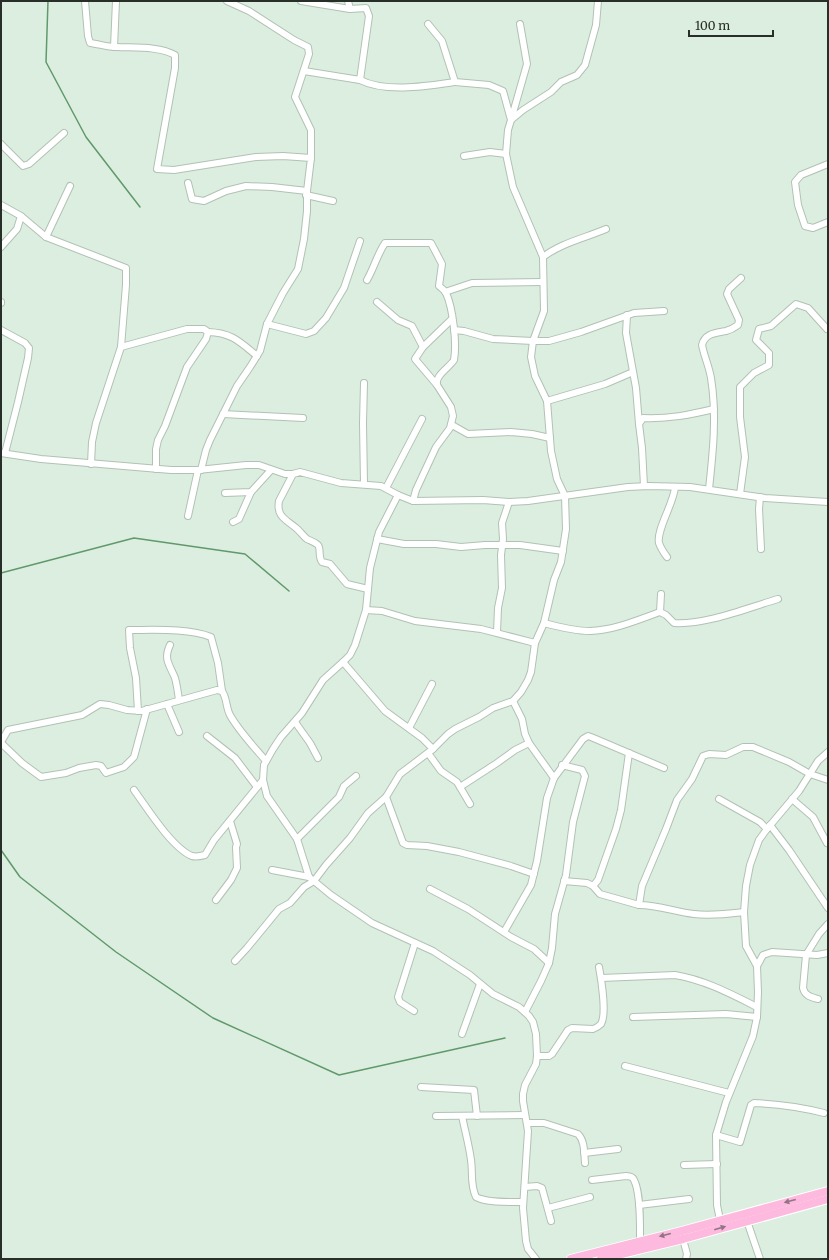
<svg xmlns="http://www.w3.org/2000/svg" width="829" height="1260" font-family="Merriweather,serif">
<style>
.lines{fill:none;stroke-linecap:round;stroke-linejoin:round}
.stream{stroke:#60996b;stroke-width:1.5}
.minor-casing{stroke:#b1c2b4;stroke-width:8}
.major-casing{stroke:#fff;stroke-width:10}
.minor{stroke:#fff;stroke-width:6}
.major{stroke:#fdb9de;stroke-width:8}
.oneway{fill:#927484}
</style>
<rect width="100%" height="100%" fill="#dceedf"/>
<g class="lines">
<!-- stream -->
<g class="stream">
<polyline points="48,1 46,62 86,137 140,207"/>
<polyline points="1,573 134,538 245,554 289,591"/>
<polyline points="1,850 20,877 116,952 213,1018 339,1075 505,1038"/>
</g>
<defs>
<g id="minor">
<path d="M85,1L88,36L90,43C99,44 107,47 116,47C134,48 159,46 175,55V68L157,169L174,170L256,157L283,156L311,158L307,191V211L304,239L298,269L283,293L267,324L260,351L250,367L237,386L210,440L206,450L201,470"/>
<polyline points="227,1 249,11 294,40 308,47 309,54 295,97 311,130 311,158"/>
<polyline points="301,1 350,9 366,8 369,16 360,80 304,71"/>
<polyline points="348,1 350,9"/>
<polyline points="520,24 527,64 511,120 523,110 551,92 561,82 577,75 585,65 596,25 598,1"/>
<polyline points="114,47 116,1"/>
<path d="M360,80C386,93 427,86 455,82"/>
<polyline points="1,144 23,166 29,164 64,133"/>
<polyline points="464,156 490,152 506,154"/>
<polyline points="828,164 801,175 795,182 798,205 805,226 813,228 828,222"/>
<polyline points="188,183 192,199 204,201 226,191 246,186 272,187 307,191"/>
<polyline points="306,195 333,201"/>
<polyline points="1,205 21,216 46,237 126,268 126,285 121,347 96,423 92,442 91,464"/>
<polyline points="46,237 70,186"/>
<polyline points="1,247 17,229 21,216"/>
<path d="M543,257C561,243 585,238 606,229"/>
<path d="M367,280C374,268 377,255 385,243H431L442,264L439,286C442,289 445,290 446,293C453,308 457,344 454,360C449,368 435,375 437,385L451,407L453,416L450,428L436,447L416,490L413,501"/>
<polyline points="445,292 472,283 543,282"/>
<polyline points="377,302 398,320 412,326 423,347"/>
<polyline points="1,303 1,302"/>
<polyline points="627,315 626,333 636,388 639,424"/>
<polyline points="267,324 306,334 314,331 326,318 344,288 360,241"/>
<polyline points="1,330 25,343 29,348 28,358 18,402 5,453"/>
<polyline points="454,330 464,331 493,339 533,341 549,341 581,332 634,313 664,311"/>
<path d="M208,332C232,333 239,341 257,356"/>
<polyline points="121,347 187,329 204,329 208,332 206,339 187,367 165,426 158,440 156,449 156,469"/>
<polyline points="437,385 415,359 423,347 452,319"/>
<polyline points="547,401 605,384 633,372"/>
<polyline points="223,414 303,418"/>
<polyline points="452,425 468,434 511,432 532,434 550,438"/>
<polyline points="1,453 41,459 171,470 198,470 246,465 259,465 285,474 293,474 300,472 341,483 381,486 398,495 413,501 483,500 509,502 528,501 628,487 649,486 690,487 765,498 828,502"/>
<path d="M293,474L279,501C276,517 287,520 296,528C300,531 303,536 307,539C311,541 315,542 318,545C321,548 318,557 322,562L330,564L347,584L368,589"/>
<polyline points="364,484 363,423 364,383"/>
<path d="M644,486L642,448L639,424L643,418C669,419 689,415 714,409"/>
<polyline points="386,488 422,419"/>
<path d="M709,489C713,452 717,415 711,378C709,366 704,356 702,345C705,333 716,333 726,331C730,330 734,328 738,325L739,320L727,294L729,289L741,278"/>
<polyline points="225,493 251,492 271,470"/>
<polyline points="740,494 745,457 740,417 740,387 754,373 769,365 769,353 756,340 759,329 771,326 796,304 808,308 827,329"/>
<polyline points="398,495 379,532 370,568 366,610 355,645 350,655 343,662 323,680 302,713 281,737 273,749 264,765 263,780 267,796 297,839 309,877 331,895 372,923 433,951 470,975 493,994 519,1007 529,1016 533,1022 536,1034 537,1056 536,1064 525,1085 523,1094 523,1101 528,1131 523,1208 526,1241 528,1249 536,1259"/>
<polyline points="760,497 759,509 761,549"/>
<polyline points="188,516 198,470"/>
<polyline points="233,522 239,519 251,492"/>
<polyline points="377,539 404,544 436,544 461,547 485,545 520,545 563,551"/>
<path d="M667,557C664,553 661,549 659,543C656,530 674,503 675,487"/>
<polyline points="366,610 382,611 415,621 481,629 535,643"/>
<path d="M660,612L666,615L674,623C706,625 747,608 778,599"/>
<path d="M544,623C559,627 575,631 590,631C615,630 637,620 660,612L661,594"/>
<polyline points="497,632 498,608 502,588 501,555 503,539 502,523 509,502"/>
<path d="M170,645C163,660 170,665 175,678C177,685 178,693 179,700"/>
<polyline points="343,662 385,711 422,738 433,749"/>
<polyline points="513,701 522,719 525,734 529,743 554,778"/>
<polyline points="167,704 179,732"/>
<path d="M138,711L136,678L130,648L129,630C154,630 189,628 211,637L218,663L222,691"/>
<polyline points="295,722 310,743 318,758"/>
<polyline points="409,728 432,684"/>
<polyline points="207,736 235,758 257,787"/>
<path d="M1,742L8,730L82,715L100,704L109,705L127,710L142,711L217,690L222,691C227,698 226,708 230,715C238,730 255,748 266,761"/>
<polyline points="1,743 22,763 41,777 66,773 79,768 96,765 101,766 106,773 124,767 134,757 147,709"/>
<polyline points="428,753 441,771 457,782 470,804"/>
<polyline points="460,787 497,763 515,750 529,743"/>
<path d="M134,790C147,808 172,848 192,856C196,857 201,856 205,855L214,840L263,780"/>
<polyline points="386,797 403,843 407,845 427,846 459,852 511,866 534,874"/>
<polyline points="719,799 760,822 767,829"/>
<polyline points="792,799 813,817 827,843"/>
<polyline points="770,825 789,850 828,908"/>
<polyline points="297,839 339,797 344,786 356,776"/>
<polyline points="272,870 309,877"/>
<polyline points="564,881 587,883 593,886 600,894 639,905"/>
<polyline points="593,886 598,880 616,829 621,810 629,753"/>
<polyline points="430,889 468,909 511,937 534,949 549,963"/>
<polyline points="216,900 231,880 237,868 236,847 237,844 230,821"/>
<path d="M744,912C727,914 711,916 694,914C676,912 658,905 639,905L642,886L666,829L677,800L692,779L703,756L709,754L726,755L743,747H753L789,762L810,774L828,780"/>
<polyline points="504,932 531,885 537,861 547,798 554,778 583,739 588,736 591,737 664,768"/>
<polyline points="235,961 247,948 279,909 290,903 304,887 314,881 326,865 350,838 368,813 386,797 400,774 433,749 448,734 455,729 479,717 493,708 513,701 521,692 528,680 531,672 535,643 544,623 554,580 561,562 566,529 565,496 557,479 551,451 547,401 535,376 531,357 533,341 544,311 543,257 513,187 506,154 508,130 511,120 503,91 489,85 455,82 442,41 428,24"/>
<polyline points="757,966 763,955 772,952 817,955 828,953"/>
<path d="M601,978L675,975C705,980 731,994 757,1007"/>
<path d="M818,999C811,997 805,996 803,988L806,955L819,934L828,924"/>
<polyline points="414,1011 400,1002 398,997 415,943"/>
<polyline points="525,1012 541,981 549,963 552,948 555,914 566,875 573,822 585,776 582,770 562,765"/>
<polyline points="633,1017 726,1014 757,1017"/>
<polyline points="462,1034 480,984"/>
<path d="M537,1056H549L552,1054L568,1030L572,1028L593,1029C596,1028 599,1026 601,1024C607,1014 601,978 599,967"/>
<polyline points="625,1066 729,1093"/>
<polyline points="421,1087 474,1090 477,1116"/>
<polyline points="436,1116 525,1115"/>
<path d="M462,1116C465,1131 469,1145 471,1160C473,1173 470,1185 476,1197C486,1203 511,1202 523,1202"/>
<path d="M527,1123H544L578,1134C585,1141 584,1153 585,1163"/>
<path d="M716,1135L740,1142L751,1105L754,1103C778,1104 801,1107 824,1113"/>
<polyline points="584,1153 618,1149"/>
<polyline points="684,1165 717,1164"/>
<path d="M592,1180L626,1176C630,1176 633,1177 634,1180C641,1193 640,1227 640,1241"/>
<polyline points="525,1187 537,1186 542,1188 551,1221"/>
<polyline points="639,1205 689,1199"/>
<polyline points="548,1208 590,1197"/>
<polyline points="720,1220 717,1205 716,1135 726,1102 753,1036 757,1017 758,992 757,966 746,946 744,912 746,886 750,865 759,840 767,829 799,791 818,761 828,752"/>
<polyline points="747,1221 760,1259"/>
<polyline points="683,1239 687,1254 686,1259"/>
</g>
<g id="major">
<polyline points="571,1259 682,1231 828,1191"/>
<polyline points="601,1259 683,1239 828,1199"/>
</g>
</defs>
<!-- minor casing -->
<use href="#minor" class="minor-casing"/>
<!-- major casing -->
<use href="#major" class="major-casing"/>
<!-- minor -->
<use href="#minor" class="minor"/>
<!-- major -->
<use href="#major" class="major"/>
</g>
<!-- one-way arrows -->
<defs><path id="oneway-solid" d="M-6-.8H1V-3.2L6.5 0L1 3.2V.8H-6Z"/></defs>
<g class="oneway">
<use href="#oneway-solid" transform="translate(790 1201) rotate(165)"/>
<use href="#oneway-solid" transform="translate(720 1228) rotate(-16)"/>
<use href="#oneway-solid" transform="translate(665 1235) rotate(166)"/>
</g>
<!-- border -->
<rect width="829" height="1260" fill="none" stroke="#282f29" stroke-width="4"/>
<!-- scale -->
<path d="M689 30v6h84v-6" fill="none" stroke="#282f29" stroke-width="2"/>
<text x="695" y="30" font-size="12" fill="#282f29" stroke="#dceedf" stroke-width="3" paint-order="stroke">100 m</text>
</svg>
